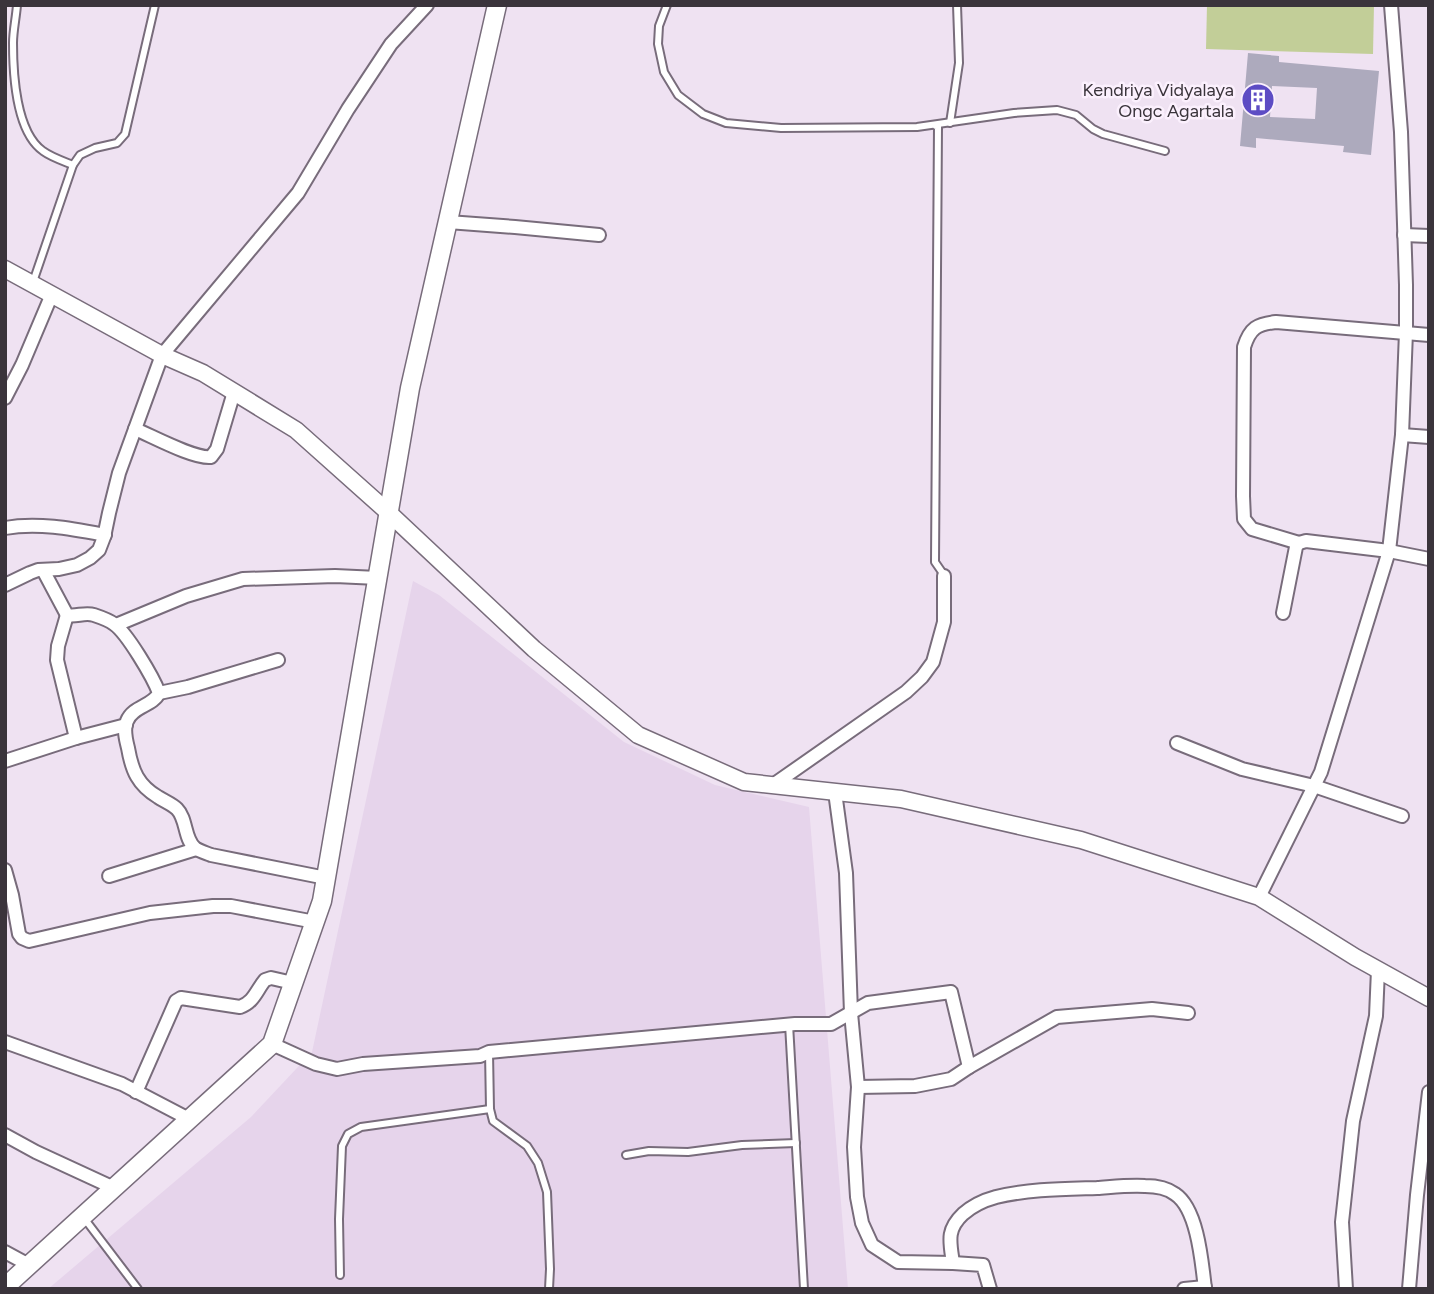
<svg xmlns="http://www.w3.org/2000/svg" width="1434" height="1294" font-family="Figtree,sans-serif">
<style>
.built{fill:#e6d4eb}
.green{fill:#c2ce98}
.building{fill:#adaabd;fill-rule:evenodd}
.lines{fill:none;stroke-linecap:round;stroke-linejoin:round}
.lane-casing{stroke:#786c7b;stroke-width:10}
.street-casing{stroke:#786c7b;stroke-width:16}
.secondary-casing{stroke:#786c7b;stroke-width:19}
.primary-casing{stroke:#786c7b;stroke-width:21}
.lane{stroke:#fff;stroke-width:6}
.street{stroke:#fff;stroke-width:12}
.secondary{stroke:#fff;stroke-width:16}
.primary{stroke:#fff;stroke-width:18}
.labels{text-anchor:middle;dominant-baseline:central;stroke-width:5;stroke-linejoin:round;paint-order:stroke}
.poi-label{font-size:18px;fill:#3a343b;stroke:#fbf0fd;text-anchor:end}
</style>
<rect width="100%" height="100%" fill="#efe2f2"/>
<!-- built -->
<polygon class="built" points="413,581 439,595 624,742 715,785 809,807 848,1289 48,1289 251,1117 312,1052"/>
<!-- green -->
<polygon class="green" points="1207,5 1374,5 1373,54 1206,49"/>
<!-- building -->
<path class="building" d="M1248,53L1279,56V62L1379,71L1371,155L1343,152L1344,146L1256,138V148L1240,146ZM1272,86L1317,88L1315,119L1270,117Z"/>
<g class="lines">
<defs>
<g id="lane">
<path d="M17,5C16,18 13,31 13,43C13,74 16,132 43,151C51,157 63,161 73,165"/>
<polyline points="667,5 659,26 658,44 664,72 678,95 703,114 726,123 781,128 917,127 1014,113 1057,110 1076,115 1093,129 1103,134 1165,151"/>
<polyline points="950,123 959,63 957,5"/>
<polyline points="936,126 938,126 935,562 944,575"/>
<polyline points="33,282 73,165 80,155 95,148 117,143 125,134 155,5"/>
<polyline points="789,1024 804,1289"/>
<polyline points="489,1052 490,1109 493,1121 527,1146 538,1163 547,1192 550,1269 549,1289"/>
<polyline points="626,1155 649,1151 688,1152 742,1145 796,1143"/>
<polyline points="84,1218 138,1289"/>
<polyline points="340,1275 339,1219 342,1146 348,1134 361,1127 490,1109"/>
</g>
<g id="street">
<polyline points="448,222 515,227 599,235"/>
<polyline points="1404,235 1429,236"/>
<polyline points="5,398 22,365 52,294"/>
<path d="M135,429C152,436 194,459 211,457L217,449L234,392"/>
<polyline points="1402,435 1429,437"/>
<path d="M5,528C38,522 73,529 105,535"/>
<path d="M1299,543L1252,529L1244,519L1243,496L1244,347C1250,328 1257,324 1276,322L1429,335"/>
<path d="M43,570L67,615C76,617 85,612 94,615C100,617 109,620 114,624C127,633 153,677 159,693C153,706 133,706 127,721C123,729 126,740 128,748C132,771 138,785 158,797C164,801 172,804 177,809C187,819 184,839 195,848C199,851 206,853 211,855L326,878"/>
<polyline points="5,585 30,573 38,570 59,569 77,565 90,558 99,550 104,537 109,513 119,473 162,355 298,193 348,109 391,44 427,5"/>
<polyline points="1283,613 1296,547 1299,543 1306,541 1389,551 1429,559"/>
<polyline points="67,615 58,646 57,660 76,738"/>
<polyline points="116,625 186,596 243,579 335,576 378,578"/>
<polyline points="159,693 188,687 278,660"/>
<polyline points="1177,743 1242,769 1314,786 1402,816"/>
<polyline points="5,761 76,738 126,725"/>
<polyline points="773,785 906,692 922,677 933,662 944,622 944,576"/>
<polyline points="835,792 846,873 851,1013 858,1087 854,1147 857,1197 862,1223 872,1245 898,1262 953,1263 983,1265 990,1289"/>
<polyline points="5,870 12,895 19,934 22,938 29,941 150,913 213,906 231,906 315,922"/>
<polyline points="109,876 196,849"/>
<polyline points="1259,897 1321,772 1389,551 1402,435 1406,332 1406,285 1401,132 1391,5"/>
<polyline points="5,1042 122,1084 189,1119"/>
<polyline points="272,1044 316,1064 337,1069 363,1064 480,1056 489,1052 795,1024 831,1024 868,1003 951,992 969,1067"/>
<polyline points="858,1087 915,1086 951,1079 969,1067 1057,1017 1152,1009 1188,1013"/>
<path d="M136,1092L176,1001L181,998L240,1007C254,1002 256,991 265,980L271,978L293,983"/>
<polyline points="5,1135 36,1152 114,1188"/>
<polyline points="5,1252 29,1265"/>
<path d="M953,1263C950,1242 946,1230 963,1214C972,1206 985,1200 996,1197C1029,1189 1063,1189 1097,1188C1112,1187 1129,1185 1145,1186C1155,1186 1167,1188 1175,1194C1198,1209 1202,1264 1205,1289"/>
<polyline points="1184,1289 1205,1287"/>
<polyline points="1346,1289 1342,1222 1353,1121 1376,1016 1378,970"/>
<polyline points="1409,1289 1417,1195 1429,1092"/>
</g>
<polyline id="secondary" points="5,269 162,355 203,373 296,430 389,513 534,649 638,735 744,782 901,799 1081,840 1259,897 1355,957 1429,998"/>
<polyline id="primary" points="5,1287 272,1044 322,901 410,388 497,5"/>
</defs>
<!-- lane casing -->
<use href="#lane" class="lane-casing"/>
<!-- street casing -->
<use href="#street" class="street-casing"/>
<!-- secondary casing -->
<use href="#secondary" class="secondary-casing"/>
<!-- primary casing -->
<use href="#primary" class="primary-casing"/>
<!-- lane -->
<use href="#lane" class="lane"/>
<!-- street -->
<use href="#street" class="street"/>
<!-- secondary -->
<use href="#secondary" class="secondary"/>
<!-- primary -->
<use href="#primary" class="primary"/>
</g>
<!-- icons -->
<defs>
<symbol id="building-disc" viewBox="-11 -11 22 22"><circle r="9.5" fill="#5d4cc4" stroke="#fbf0fd"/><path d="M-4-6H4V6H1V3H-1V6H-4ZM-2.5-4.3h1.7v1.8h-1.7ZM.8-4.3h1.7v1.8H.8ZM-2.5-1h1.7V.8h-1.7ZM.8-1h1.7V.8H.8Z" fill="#fff"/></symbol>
</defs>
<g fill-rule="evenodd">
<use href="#building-disc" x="1239" y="81" width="38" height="38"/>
</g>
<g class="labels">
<!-- poi labels -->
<g class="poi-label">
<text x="1234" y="90">Kendriya Vidyalaya<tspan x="1234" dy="21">Ongc Agartala</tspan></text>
</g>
</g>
<!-- border -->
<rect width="1434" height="1294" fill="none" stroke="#3a343b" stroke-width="14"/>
</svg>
